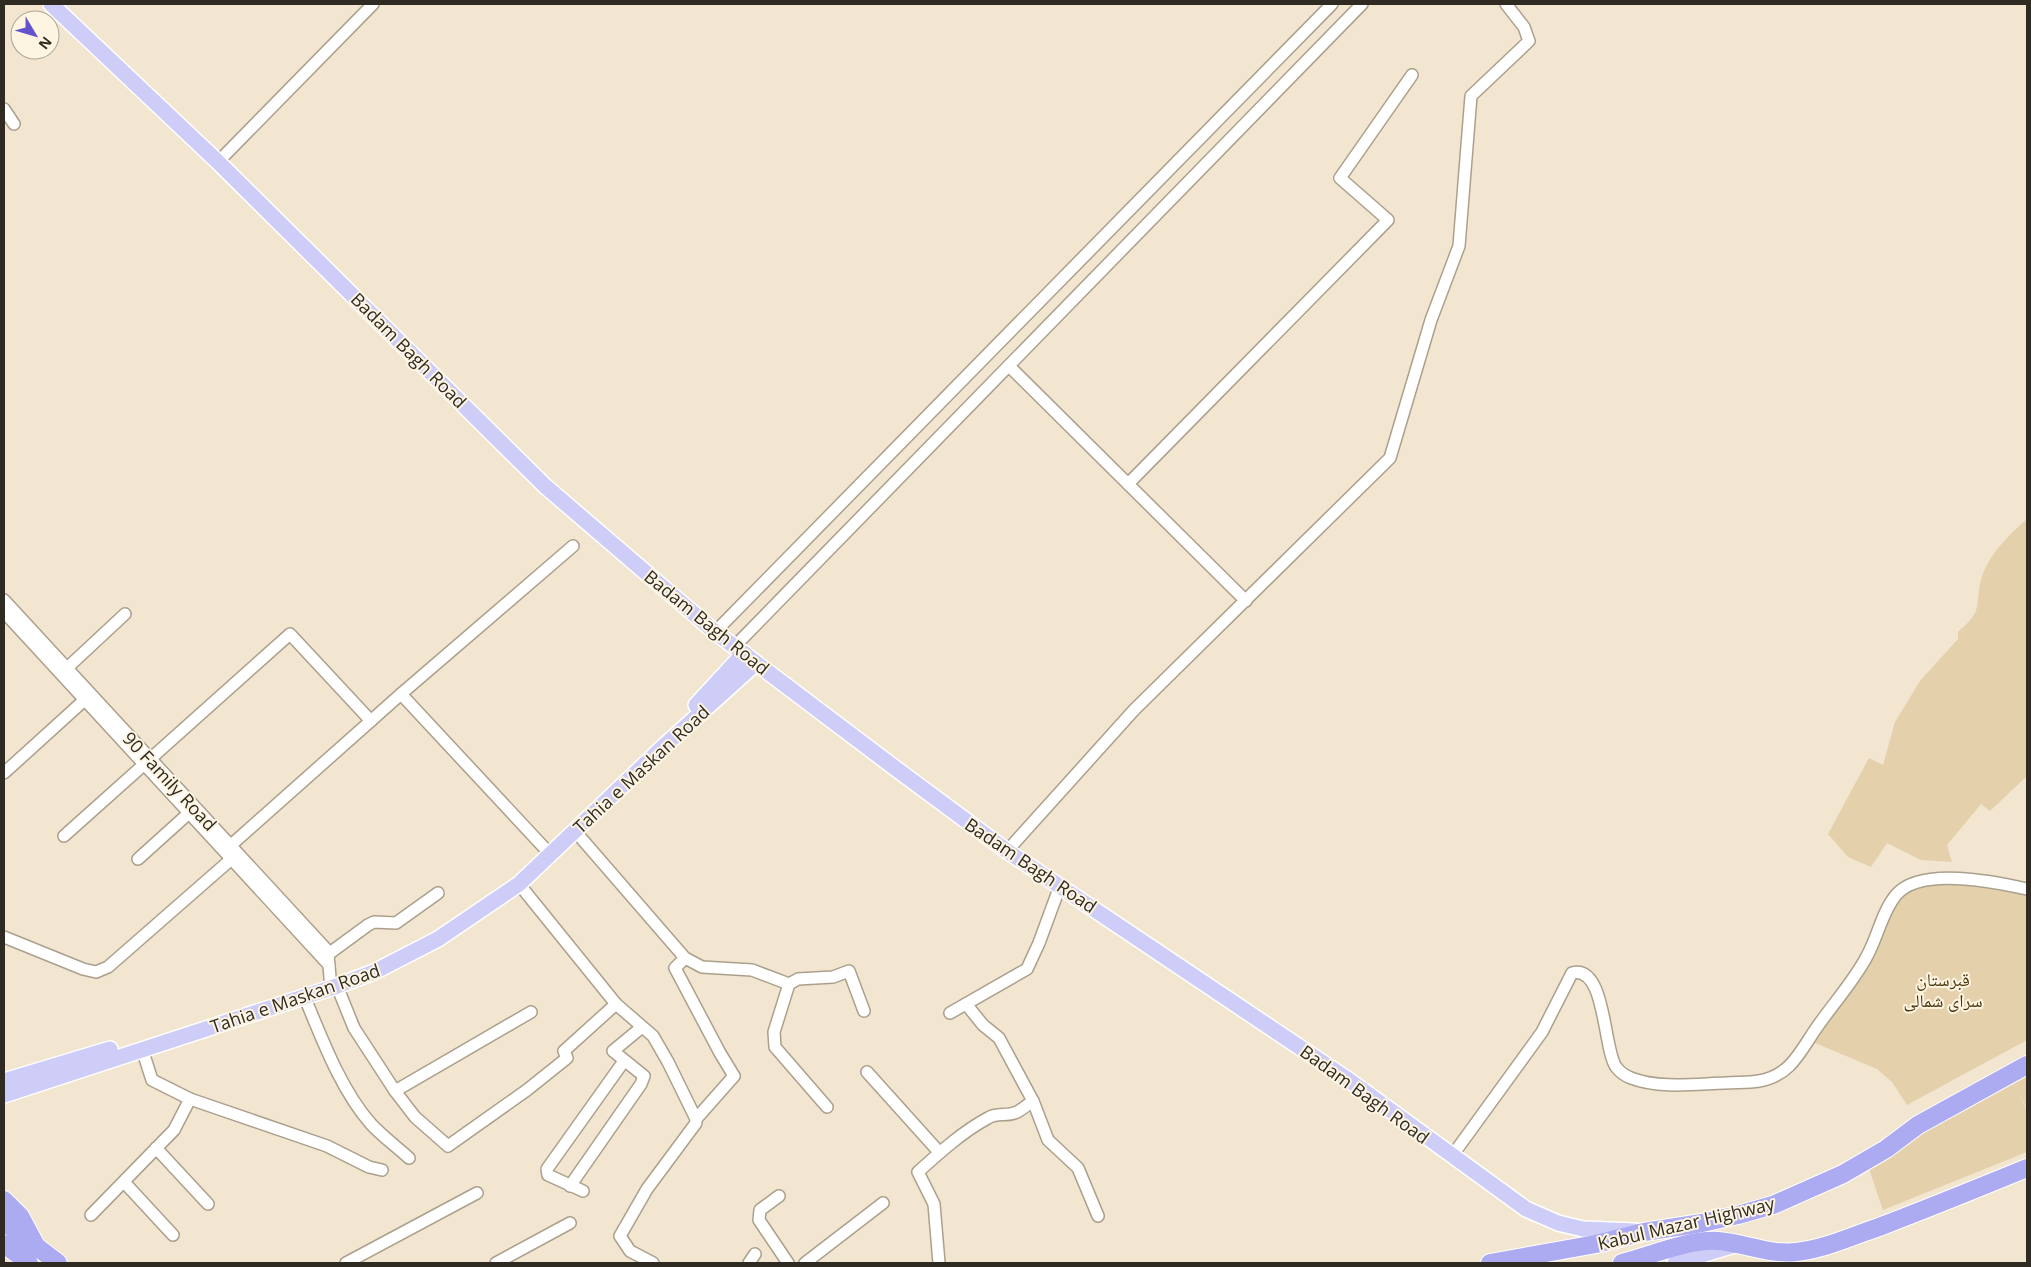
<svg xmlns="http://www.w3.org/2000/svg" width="2031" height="1267" font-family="'Open Sans','Noto Naskh Arabic',sans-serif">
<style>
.green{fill:#e4d0ab}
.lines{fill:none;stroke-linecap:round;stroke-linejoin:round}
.minor-casing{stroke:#aba08c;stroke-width:14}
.major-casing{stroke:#fff;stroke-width:18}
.highway-casing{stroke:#fff;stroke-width:20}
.minor{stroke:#fff;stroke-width:11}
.major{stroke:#cdcdf7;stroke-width:15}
.highway{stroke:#acabf2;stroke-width:18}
.labels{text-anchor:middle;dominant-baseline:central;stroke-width:4;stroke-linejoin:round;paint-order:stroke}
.street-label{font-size:18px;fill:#2f2b23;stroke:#fdf4e2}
.park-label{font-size:18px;fill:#48340a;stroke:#fdf4e2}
</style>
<rect width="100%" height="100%" fill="#f2e6d1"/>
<!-- green -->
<g class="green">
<path d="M2027,519V776L1990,811L1981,804L1947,845L1952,862L1921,860L1887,843L1871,867L1848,857L1828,834L1869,758L1883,765L1895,722L1920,681L1958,639V632C1965,625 1975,618 1977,607C1979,597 1978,587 1982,577C1989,554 2010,534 2027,519Z"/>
<polygon points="1924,879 2027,895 2027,1040 1907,1105 1892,1082 1877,1069 1808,1040 1866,954 1883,913"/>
<polygon points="2027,1073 2027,1108 2017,1091 2027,1110 2027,1152 1883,1210 1868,1166 2011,1081"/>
</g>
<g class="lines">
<defs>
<g id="minor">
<polyline points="4,109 14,124"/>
<polyline points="218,162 373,4"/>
<polyline points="1009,366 1246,601"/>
<polyline points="1128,484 1388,220 1340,178 1412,75"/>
<polyline points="4,600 326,949 328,955 331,988"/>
<polyline points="4,612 329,965"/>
<polyline points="715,632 1332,4"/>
<polyline points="735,646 1362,4"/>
<polyline points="67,668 125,614"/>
<polyline points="401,694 550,854"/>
<polyline points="4,773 90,695"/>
<polyline points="575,831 685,958 702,967 752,970 789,984"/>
<polyline points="64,836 290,634 371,721"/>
<polyline points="230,846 401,694 573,546"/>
<polyline points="1007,851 1134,710 1390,458 1431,320 1459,246 1471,96 1529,41 1524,27 1506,4"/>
<polyline points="138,859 189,813"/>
<polyline points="519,884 616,1004 653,1036 668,1062 696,1119"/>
<polyline points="4,937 83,969 96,972 108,967 236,855"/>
<polyline points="323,958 368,925 374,922 396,923 438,893"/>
<polyline points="337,986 354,1028 395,1091 415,1117 448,1146 527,1090 567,1058 564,1051 616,1004"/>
<path d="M305,998C322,1039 341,1090 371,1124C382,1136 397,1147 409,1158"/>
<polyline points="966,1004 983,1025 999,1038 1033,1101 1048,1140 1078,1168 1098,1216"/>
<polyline points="950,1013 1027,969 1039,943 1060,886"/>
<polyline points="142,1049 152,1080 190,1099 327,1146 369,1167 382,1170"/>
<polyline points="867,1072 939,1152"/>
<polyline points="395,1091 531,1012"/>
<polyline points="827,1107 775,1047 774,1032 789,984 798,979 833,977 849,971 864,1011"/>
<polyline points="156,1148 208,1204"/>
<path d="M1452,1156L1542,1032L1572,973C1606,964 1603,1048 1616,1067C1620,1072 1625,1076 1631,1078C1659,1089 1695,1084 1725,1083C1736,1082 1748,1083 1759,1081C1788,1076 1798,1056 1813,1033C1830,1007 1853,983 1867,956C1878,936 1882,912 1896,895C1920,866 1996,882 2027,889"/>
<polyline points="124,1182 173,1235"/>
<polyline points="570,1186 641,1084 644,1076 613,1051 642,1027"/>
<polyline points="583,1191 548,1175 547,1169 624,1061"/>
<polyline points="779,1196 760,1210 759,1220 788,1263"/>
<polyline points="91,1215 174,1130 190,1099"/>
<polyline points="346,1263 477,1193"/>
<polyline points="496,1263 570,1223"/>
<polyline points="653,1263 630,1251 620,1236 647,1189 696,1123 696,1119 734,1076 720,1053 675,968 685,958"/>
<polyline points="749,1263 755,1254"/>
<polyline points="805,1263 883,1203"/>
<path d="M939,1263L934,1204L918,1172C939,1153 962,1132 988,1118C997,1112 1007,1117 1017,1112C1023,1109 1028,1104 1033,1101"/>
</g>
<g id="major">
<polyline points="51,4 218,162 545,486 715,632 895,768 1007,851 1350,1081 1526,1209 1558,1223 1583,1229 1635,1231"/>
<polyline points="696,705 744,653"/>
<polyline points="4,1081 110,1049"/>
<polyline points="4,1095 337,986 374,972 438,939 519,884 664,746 756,663"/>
<polyline points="1675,1263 1738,1244"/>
</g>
<g id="highway">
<polyline points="4,1200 20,1216 35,1244"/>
<polyline points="4,1222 58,1263"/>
<polyline points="4,1244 29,1263"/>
<polyline points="1490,1263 1596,1244 1644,1232 1702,1223 1738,1215 1773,1205 1843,1174 1886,1149 1918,1125 2027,1065"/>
<path d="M1622,1263C1650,1256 1688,1239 1718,1241C1744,1243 1769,1255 1796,1252C1825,1249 1852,1236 1879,1227C1929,1208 1978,1188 2027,1168"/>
</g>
</defs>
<!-- minor casing -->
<use href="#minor" class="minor-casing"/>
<!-- major casing -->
<use href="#major" class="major-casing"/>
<!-- highway casing -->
<use href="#highway" class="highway-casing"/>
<!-- minor -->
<use href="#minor" class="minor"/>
<!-- major -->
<use href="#major" class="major"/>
<!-- highway -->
<use href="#highway" class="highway"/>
</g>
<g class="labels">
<!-- street labels -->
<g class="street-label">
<text transform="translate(409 350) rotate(45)">Badam Bagh Road</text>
<text transform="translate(707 622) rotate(39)">Badam Bagh Road</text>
<text transform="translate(641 769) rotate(-43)">Tahia e Maskan Road</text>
<text transform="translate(170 781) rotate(47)">90 Family Road</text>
<text transform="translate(1031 865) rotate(34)">Badam Bagh Road</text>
<text transform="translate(295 998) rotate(-19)">Tahia e Maskan Road</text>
<text transform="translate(1365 1094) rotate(36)">Badam Bagh Road</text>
<text transform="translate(1686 1223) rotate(-13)">Kabul Mazar Highway</text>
</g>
<!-- park labels -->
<g class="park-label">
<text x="1943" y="979">قبرستان<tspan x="1943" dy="21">سرای شمالی</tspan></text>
</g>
</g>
<!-- border -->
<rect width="2031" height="1267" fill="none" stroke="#2f2b23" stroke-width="10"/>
<!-- north arrow -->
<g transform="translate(35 35) rotate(128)"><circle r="24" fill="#fdf4e2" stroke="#aba496"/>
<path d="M0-4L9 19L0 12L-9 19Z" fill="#6252cb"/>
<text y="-8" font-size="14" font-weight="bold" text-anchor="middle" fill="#2f2b23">N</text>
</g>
</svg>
